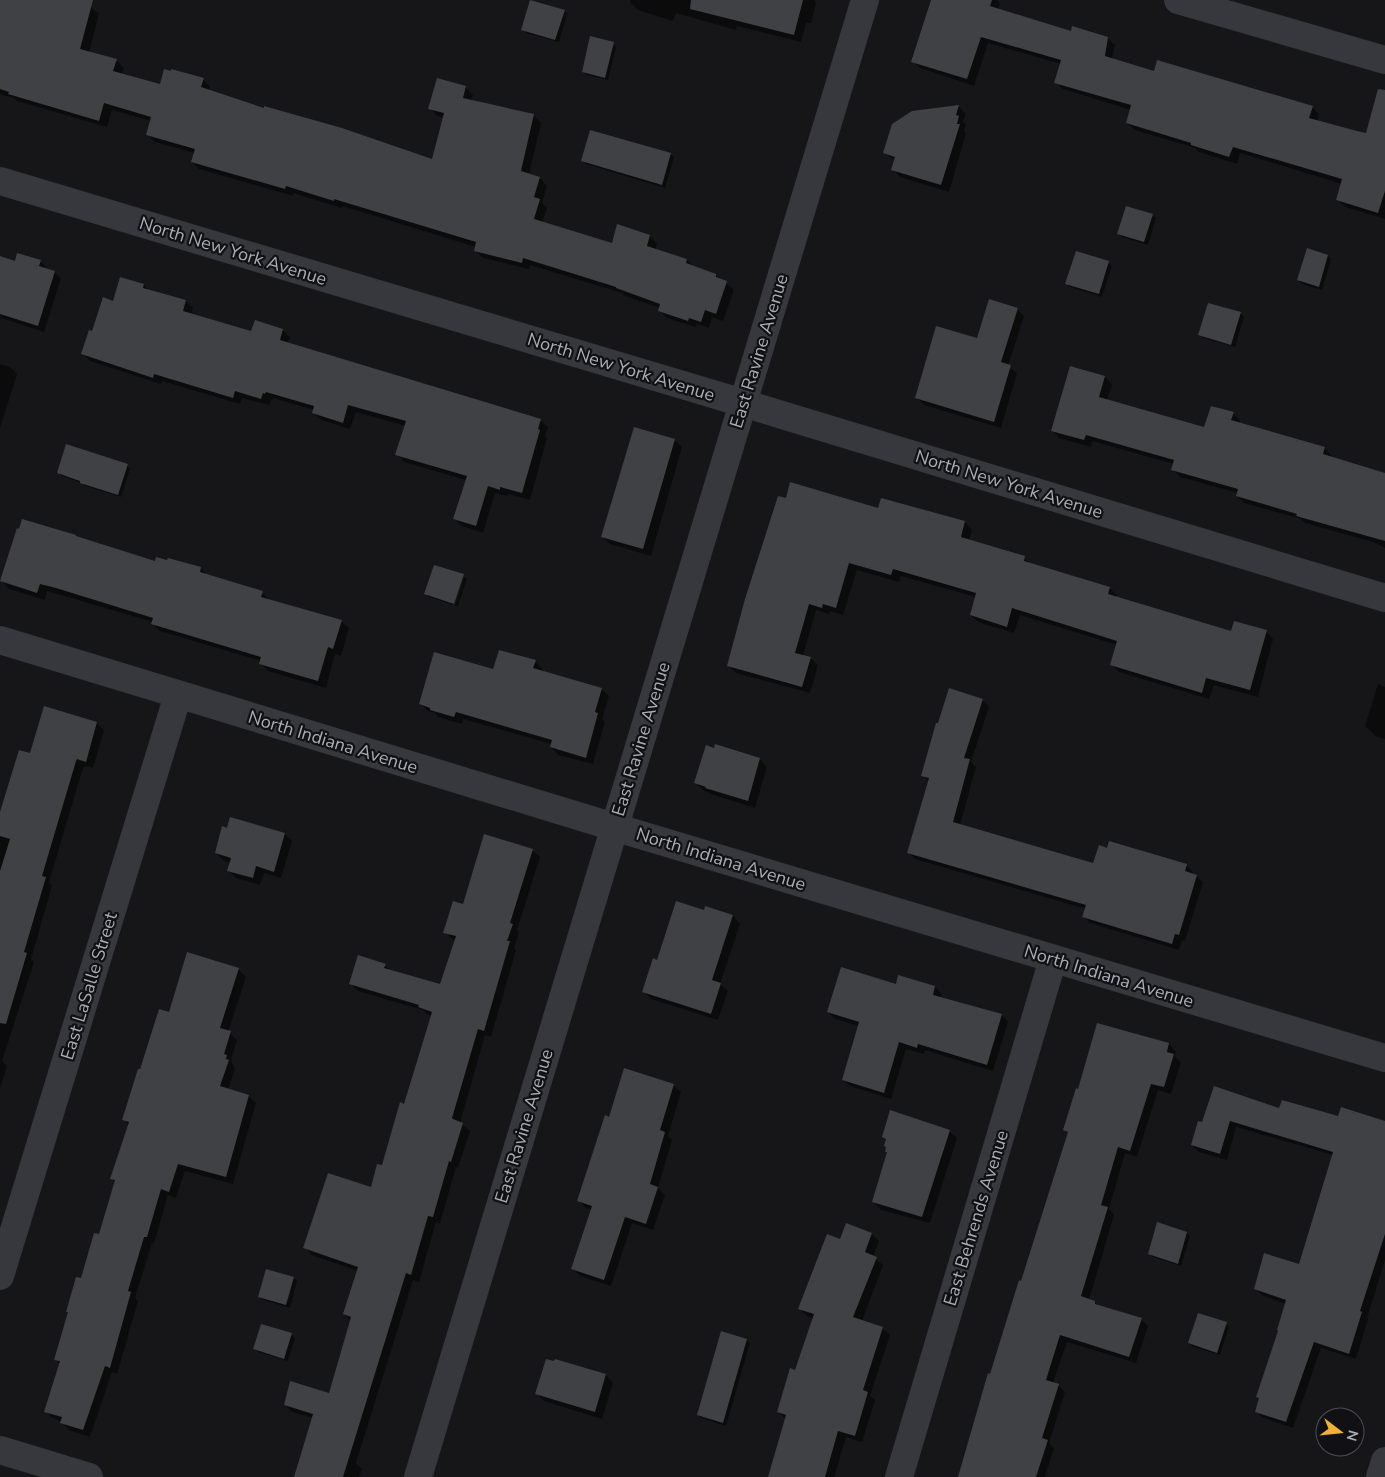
<svg xmlns="http://www.w3.org/2000/svg" width="1385" height="1477" font-family="'Nunito Sans',sans-serif">
<style>
.shadow{fill:#0007}
.building{fill:#404145}
.lines{fill:none;stroke-linecap:round;stroke-linejoin:round}
.minor{stroke:#37383d;stroke-width:28}
.tertiary{stroke:#37383d;stroke-width:28}
.labels{text-anchor:middle;dominant-baseline:central;stroke-width:4.5;stroke-linejoin:round;paint-order:stroke}
.street-label{font-size:18px;fill:#a8adb8;stroke:#111113}
</style>
<rect width="100%" height="100%" fill="#161618"/>
<!-- shadow -->
<g class="shadow">
<polygon points="0,0 68,0 91,7 99,14 89,52 116,60 124,68 122,74 161,85 203,79 210,87 209,91 433,161 444,118 437,116 430,108 465,87 473,95 471,101 533,115 541,123 529,175 540,178 547,186 542,203 547,208 542,223 612,245 650,236 657,244 655,250 687,260 694,267 716,275 734,290 723,321 712,317 709,328 697,324 695,327 667,318 659,310 660,308 625,296 622,293 530,265 529,269 483,258 475,250 476,247 342,206 341,208 293,193 293,196 199,169 192,162 195,153 155,142 147,134 151,121 112,110 107,127 17,101 14,98 0,94"/>
<polygon points="631,0 815,0 816,4 811,23 806,23 801,42 737,26 736,30 676,13 673,21 638,10 630,2"/>
<polygon points="931,0 997,0 1000,3 998,10 1072,32 1107,38 1115,45 1112,59 1155,73 1312,107 1319,114 1317,121 1366,134 1385,128 1385,219 1345,207 1338,200 1342,184 1240,153 1237,164 1199,152 1195,148 1135,130 1127,123 1131,110 1063,89 1056,82 1061,64 988,43 974,86 920,68 913,61"/>
<polygon points="564,11 567,14 559,42 526,33 523,29"/>
<polygon points="613,44 616,47 608,80 586,75 583,71"/>
<polygon points="959,107 966,114 963,122 966,124 964,131 966,133 949,192 900,177 893,169 895,161 885,153 912,112"/>
<polygon points="670,154 674,157 665,188 586,164 583,160"/>
<polygon points="1152,215 1156,218 1148,245 1122,237 1119,234"/>
<polygon points="1307,250 1328,256 1331,259 1322,290 1302,284 1298,280"/>
<polygon points="0,257 16,262 40,261 47,268 46,269 54,272 61,278 44,332 1,318 0,320"/>
<polygon points="1108,263 1112,266 1102,297 1070,287 1067,284"/>
<polygon points="121,278 144,285 149,291 186,301 193,308 191,315 252,333 282,330 290,337 288,343 540,420 548,427 545,436 547,438 530,500 508,494 507,496 495,493 483,533 462,526 455,519 466,480 404,462 397,454 406,426 356,412 350,429 321,420 313,412 314,410 273,398 273,400 271,400 269,405 242,398 240,404 162,381 161,384 90,361 83,354 92,332 114,302"/>
<polygon points="1017,309 1024,316 1008,366 1017,373 1001,428 924,405 917,398 978,340"/>
<polygon points="1240,313 1244,317 1235,347 1203,338 1200,334"/>
<polygon points="0,364 10,367 17,374 0,428"/>
<polygon points="1071,367 1105,377 1112,384 1107,401 1205,428 1233,413 1240,420 1239,424 1324,448 1331,455 1331,458 1385,474 1385,548 1373,542 1305,523 1301,519 1244,503 1237,496 1238,493 1180,477 1173,470 1174,464 1092,441 1091,447 1059,438 1052,430"/>
<polygon points="674,440 682,447 651,556 610,544 602,537"/>
<polygon points="127,465 130,469 121,497 85,486 82,483 62,476 58,472"/>
<polygon points="882,499 965,522 972,530 969,541 1024,558 1030,564 1109,588 1117,595 1116,598 1232,633 1266,631 1273,639 1258,697 1214,685 1209,699 1119,672 1111,664 1117,645 1020,615 1014,633 978,622 971,615 976,597 901,576 899,582 857,570 843,615 830,611 829,614 816,610 803,656 810,658 818,665 810,693 736,673 728,665 879,509"/>
<polygon points="156,562 201,568 208,576 262,593 270,600 341,621 349,628 341,656 335,654 326,688 268,671 260,663 261,661 160,631 153,624 153,622 47,591 45,600 9,589 2,581"/>
<polygon points="435,567 463,576 462,576 453,605 429,597 426,594"/>
<polygon points="464,577 467,579 458,606 455,606"/>
<polygon points="535,661 542,669 542,672 601,689 609,696 602,719 605,722 593,764 558,755 551,747 552,744 463,719 462,724 438,717 435,713 428,711 420,704 494,671"/>
<polygon points="1378,684 1385,687 1385,739 1377,737 1365,726"/>
<polygon points="982,700 989,707 971,762 976,767 960,825 1094,864 1108,850 1186,865 1193,872 1192,874 1196,876 1203,882 1185,941 1182,940 1179,950 1090,923 1084,916 1086,909 915,859 908,852 929,782 923,776"/>
<polygon points="45,708 97,723 104,730 93,768 85,766 83,768 49,882 52,886 31,959 34,962 2,1061 7,1066 0,1089 0,819 31,755"/>
<polygon points="716,746 760,759 767,767 755,808 714,795 703,790 696,783"/>
<polygon points="285,834 292,841 281,878 264,873 260,885 236,878 228,870 231,863 224,861 216,853"/>
<polygon points="532,850 540,857 517,930 519,932 514,948 516,950 491,1037 485,1035 460,1123 470,1131 458,1168 456,1167 440,1224 436,1222 419,1282 413,1280 356,1463 362,1469 359,1477 295,1477 313,1418 292,1412 285,1405 329,1394 351,1321 344,1314 358,1271 312,1255 305,1248 372,1189 382,1167 405,1105 432,1016 427,1014 423,1010 358,991 350,983 385,965 392,972 441,986 456,941 452,939 445,932 464,906"/>
<polygon points="706,908 733,916 740,924 720,984 728,991 718,1020 651,999 644,992 658,961 705,912"/>
<polygon points="238,969 246,977 228,1032 237,1040 231,1060 235,1069 228,1090 248,1096 256,1103 233,1184 185,1171 176,1198 168,1195 154,1244 152,1243 135,1298 138,1301 117,1374 112,1372 90,1437 69,1430 62,1422 53,1418 45,1411 60,1364 56,1359 81,1280 100,1236 116,1183 112,1178 129,1125 123,1120 159,1010 169,1013"/>
<polygon points="935,987 942,994 940,999 1002,1015 1008,1022 993,1071 925,1050 924,1054 906,1049 891,1099 850,1086 843,1080 859,1026 835,1019 828,1012"/>
<polygon points="1169,1044 1176,1052 1174,1056 1181,1062 1171,1094 1158,1090 1137,1157 1125,1153 1109,1209 1114,1215 1089,1300 1095,1302 1099,1306 1141,1319 1148,1326 1136,1363 1067,1342 1053,1383 1058,1385 1065,1392 1049,1443 1054,1448 1045,1477 959,1477 1069,1134 1065,1130"/>
<polygon points="673,1085 681,1092 668,1136 672,1140 658,1188 665,1195 653,1230 632,1223 611,1286 580,1276 573,1269 592,1210 586,1208 579,1200 610,1118"/>
<polygon points="1280,1109 1339,1118 1385,1122 1385,1260 1367,1318 1368,1319 1356,1359 1321,1348 1293,1428 1263,1418 1256,1411 1260,1399 1257,1397 1279,1331 1286,1304 1262,1295 1256,1289 1300,1265 1333,1155 1236,1127 1227,1160 1199,1152 1192,1145 1203,1123"/>
<polygon points="949,1131 957,1138 930,1223 881,1210 874,1202 888,1153 886,1151 887,1141 883,1137"/>
<polygon points="847,1224 872,1234 879,1241 873,1257 883,1265 862,1321 882,1328 890,1335 870,1396 875,1400 862,1442 846,1437 834,1477 769,1477 786,1419 778,1412 796,1371 814,1319 807,1316 800,1309 841,1240"/>
<polygon points="1187,1233 1190,1236 1181,1266 1153,1257 1149,1254"/>
<polygon points="267,1270 294,1278 297,1281 290,1308 263,1300 259,1297"/>
<polygon points="1226,1324 1229,1327 1220,1355 1193,1347 1189,1343"/>
<polygon points="291,1334 295,1338 288,1361 258,1352 255,1349"/>
<polygon points="747,1340 750,1343 726,1426 702,1418 698,1415"/>
<polygon points="556,1360 606,1375 613,1383 602,1419 544,1401 537,1394"/>
</g>
<!-- building -->
<g class="building">
<polygon points="0,0 93,0 80,49 117,59 113,71 160,84 164,69 171,71 171,69 204,78 201,87 264,108 264,106 342,128 432,159 444,113 428,109 437,78 466,86 463,98 534,114 521,171 540,177 534,197 540,199 534,219 612,243 617,224 650,235 647,246 687,259 686,263 716,274 716,277 727,281 716,314 705,310 701,322 689,318 688,321 658,311 660,304 616,288 616,287 523,258 522,263 474,251 476,242 334,199 334,201 286,186 285,189 191,162 195,149 146,135 151,117 104,103 99,121 8,94 9,92 0,89"/>
<polygon points="530,0 565,10 555,40 521,30"/>
<polygon points="691,0 803,0 794,35 690,9"/>
<polygon points="931,0 992,0 990,6 1071,31 1072,26 1108,37 1105,56 1154,71 1157,60 1313,106 1309,118 1357,131 1366,133 1378,89 1385,90 1385,191 1378,213 1336,200 1342,179 1233,147 1229,157 1191,145 1191,143 1126,123 1131,105 1054,83 1061,60 981,37 967,79 911,62"/>
<polygon points="590,36 614,42 605,78 582,72"/>
<polygon points="959,105 956,115 959,116 957,124 960,124 941,185 891,170 895,157 883,153 892,124 912,111"/>
<polygon points="590,130 671,153 662,185 581,161"/>
<polygon points="1126,206 1153,214 1144,242 1117,234"/>
<polygon points="1307,248 1328,255 1319,287 1297,280"/>
<polygon points="1076,251 1109,261 1099,294 1065,284"/>
<polygon points="17,253 41,260 39,266 55,271 38,326 0,314 0,256 15,261"/>
<polygon points="120,277 144,284 143,288 186,300 183,311 251,331 255,320 283,329 280,340 541,419 538,429 540,430 522,493 500,487 500,490 488,486 476,526 453,519 467,476 395,455 406,421 348,405 343,423 312,413 314,406 266,392 265,394 263,393 261,399 235,391 233,398 154,374 153,378 81,354 89,330 92,331 103,297 113,301"/>
<polygon points="989,299 1018,308 1001,362 1011,365 994,422 915,398 936,326 977,338"/>
<polygon points="1208,303 1241,312 1231,345 1198,335"/>
<polygon points="1070,366 1105,376 1099,397 1204,427 1211,406 1234,412 1231,420 1325,447 1323,454 1385,473 1385,541 1296,516 1297,514 1236,496 1238,489 1171,470 1174,460 1086,435 1084,440 1051,431"/>
<polygon points="634,427 675,439 643,549 601,537"/>
<polygon points="66,444 128,464 118,495 80,483 80,481 57,473"/>
<polygon points="790,482 878,508 881,498 965,521 961,537 1025,556 1024,561 1110,587 1108,594 1231,631 1234,621 1267,630 1250,690 1206,678 1202,693 1110,665 1117,641 1012,608 1007,627 970,615 976,593 893,569 891,575 849,563 836,608 823,604 822,608 809,604 795,653 811,657 802,687 727,666 745,599 778,496 786,498"/>
<polygon points="22,519 76,535 76,536 155,561 156,557 167,560 168,558 201,567 200,572 263,591 261,597 342,620 333,649 328,647 318,681 259,664 261,657 151,624 153,618 56,588 40,584 37,593 0,581 17,528 19,529"/>
<polygon points="434,565 464,574 454,604 424,594"/>
<polygon points="499,650 536,660 533,668 602,688 595,712 598,713 586,758 550,747 552,740 456,712 454,717 430,710 430,708 419,704 434,652 493,669"/>
<polygon points="949,688 983,699 964,758 970,759 953,822 1093,863 1099,845 1107,848 1109,841 1187,864 1185,871 1197,875 1179,935 1175,934 1172,944 1082,917 1086,905 907,853 929,778 921,776 936,723 938,723"/>
<polygon points="44,706 97,722 86,762 77,759 76,761 42,876 46,877 24,952 27,953 6,1024 0,1023 0,871 10,839 0,836 0,812 19,750 30,753"/>
<polygon points="715,744 760,758 748,801 705,788 706,787 694,783 706,745 714,748"/>
<polygon points="230,817 285,833 274,872 256,866 253,878 227,871 231,858 215,853 222,826 227,828"/>
<polygon points="484,834 533,849 510,923 513,924 507,941 510,941 484,1031 478,1029 452,1118 453,1119 463,1123 451,1162 449,1161 433,1217 428,1216 411,1275 406,1273 343,1477 294,1477 313,1414 284,1405 290,1381 329,1393 351,1317 343,1314 358,1267 303,1248 328,1173 371,1187 377,1164 382,1165 400,1102 404,1104 432,1012 418,1007 419,1005 349,984 358,955 386,964 384,968 440,984 456,936 443,933 453,901 463,904"/>
<polygon points="676,901 704,910 705,906 733,915 712,980 721,983 711,1014 642,992 653,958 657,960"/>
<polygon points="187,952 239,968 220,1028 231,1031 224,1054 227,1055 226,1059 229,1060 220,1086 249,1095 226,1177 178,1164 169,1192 161,1189 147,1237 144,1237 128,1291 131,1292 110,1368 105,1366 83,1430 60,1423 62,1417 44,1412 60,1361 54,1360 68,1312 66,1312 76,1277 81,1278 94,1233 99,1234 115,1180 110,1179 129,1122 122,1120 138,1069 140,1069 159,1009 169,1012"/>
<polygon points="841,967 896,984 898,975 935,986 933,995 1002,1014 987,1065 918,1044 917,1048 899,1042 884,1093 842,1080 859,1022 827,1012"/>
<polygon points="1097,1023 1169,1043 1167,1052 1174,1054 1164,1087 1151,1084 1130,1151 1118,1147 1101,1205 1108,1207 1081,1296 1095,1301 1095,1304 1142,1318 1129,1357 1060,1335 1046,1380 1059,1384 1042,1438 1048,1440 1036,1477 958,1477 988,1373 990,1374 1019,1280 1021,1281 1068,1132 1063,1130 1076,1088 1078,1089"/>
<polygon points="624,1068 674,1084 660,1130 665,1132 650,1184 658,1187 646,1224 625,1217 604,1280 571,1269 592,1206 577,1201 605,1115 609,1117"/>
<polygon points="1214,1086 1279,1108 1282,1100 1338,1116 1341,1107 1385,1121 1385,1234 1360,1311 1362,1312 1349,1354 1314,1342 1286,1422 1255,1412 1259,1398 1256,1397 1278,1331 1277,1330 1286,1300 1254,1289 1264,1253 1299,1264 1333,1152 1230,1121 1220,1154 1191,1145 1198,1121 1202,1122"/>
<polygon points="890,1110 950,1130 922,1217 872,1202 887,1152 885,1152 886,1147 884,1146 886,1139 882,1137"/>
<polygon points="1157,1222 1187,1232 1178,1264 1148,1254"/>
<polygon points="846,1223 872,1233 865,1252 877,1257 853,1317 883,1327 863,1390 868,1392 855,1436 838,1431 825,1477 768,1477 786,1415 777,1412 790,1368 795,1370 814,1314 798,1309 827,1234 840,1239"/>
<polygon points="266,1269 294,1277 286,1305 258,1297"/>
<polygon points="1198,1313 1227,1322 1217,1353 1188,1343"/>
<polygon points="261,1324 292,1333 284,1359 253,1349"/>
<polygon points="721,1331 747,1339 723,1423 697,1415"/>
<polygon points="546,1359 554,1361 555,1359 606,1374 595,1412 535,1394"/>
</g>
<g class="lines">
<!-- minor -->
<g class="minor">
<polyline points="1178,0 1385,60"/>
<polyline points="0,181 743,403 1385,598"/>
<polyline points="0,640 614,827 1385,1058"/>
<polyline points="0,1276 178,695"/>
<polyline points="418,1477 865,0"/>
<polyline points="899,1477 1053,959"/>
</g>
<!-- tertiary -->
<g class="tertiary">
<polyline points="0,1450 89,1477"/>
<polyline points="1380,1477 1385,1461"/>
</g>
</g>
<g class="labels">
<!-- street labels -->
<g class="street-label">
<text transform="translate(233 251) rotate(17)">North New York Avenue</text>
<text transform="translate(759 351) rotate(-73)">East Ravine Avenue</text>
<text transform="translate(621 367) rotate(17)">North New York Avenue</text>
<text transform="translate(1009 484) rotate(17)">North New York Avenue</text>
<text transform="translate(641 739) rotate(-73)">East Ravine Avenue</text>
<text transform="translate(333 742) rotate(17)">North Indiana Avenue</text>
<text transform="translate(721 859) rotate(17)">North Indiana Avenue</text>
<text transform="translate(1109 976) rotate(17)">North Indiana Avenue</text>
<text transform="translate(89 986) rotate(-73)">East LaSalle Street</text>
<text transform="translate(524 1126) rotate(-73)">East Ravine Avenue</text>
<text transform="translate(976 1218) rotate(-73)">East Behrends Avenue</text>
</g>
</g>
<!-- north arrow -->
<g transform="translate(1340 1432) rotate(106)"><circle r="24" fill="#111113" stroke="#4d4f55"/>
<path d="M0-4L9 19L0 12L-9 19Z" fill="#f2b134"/>
<text y="-8" font-size="14" font-weight="bold" text-anchor="middle" fill="#a8adb8">N</text>
</g>
</svg>
